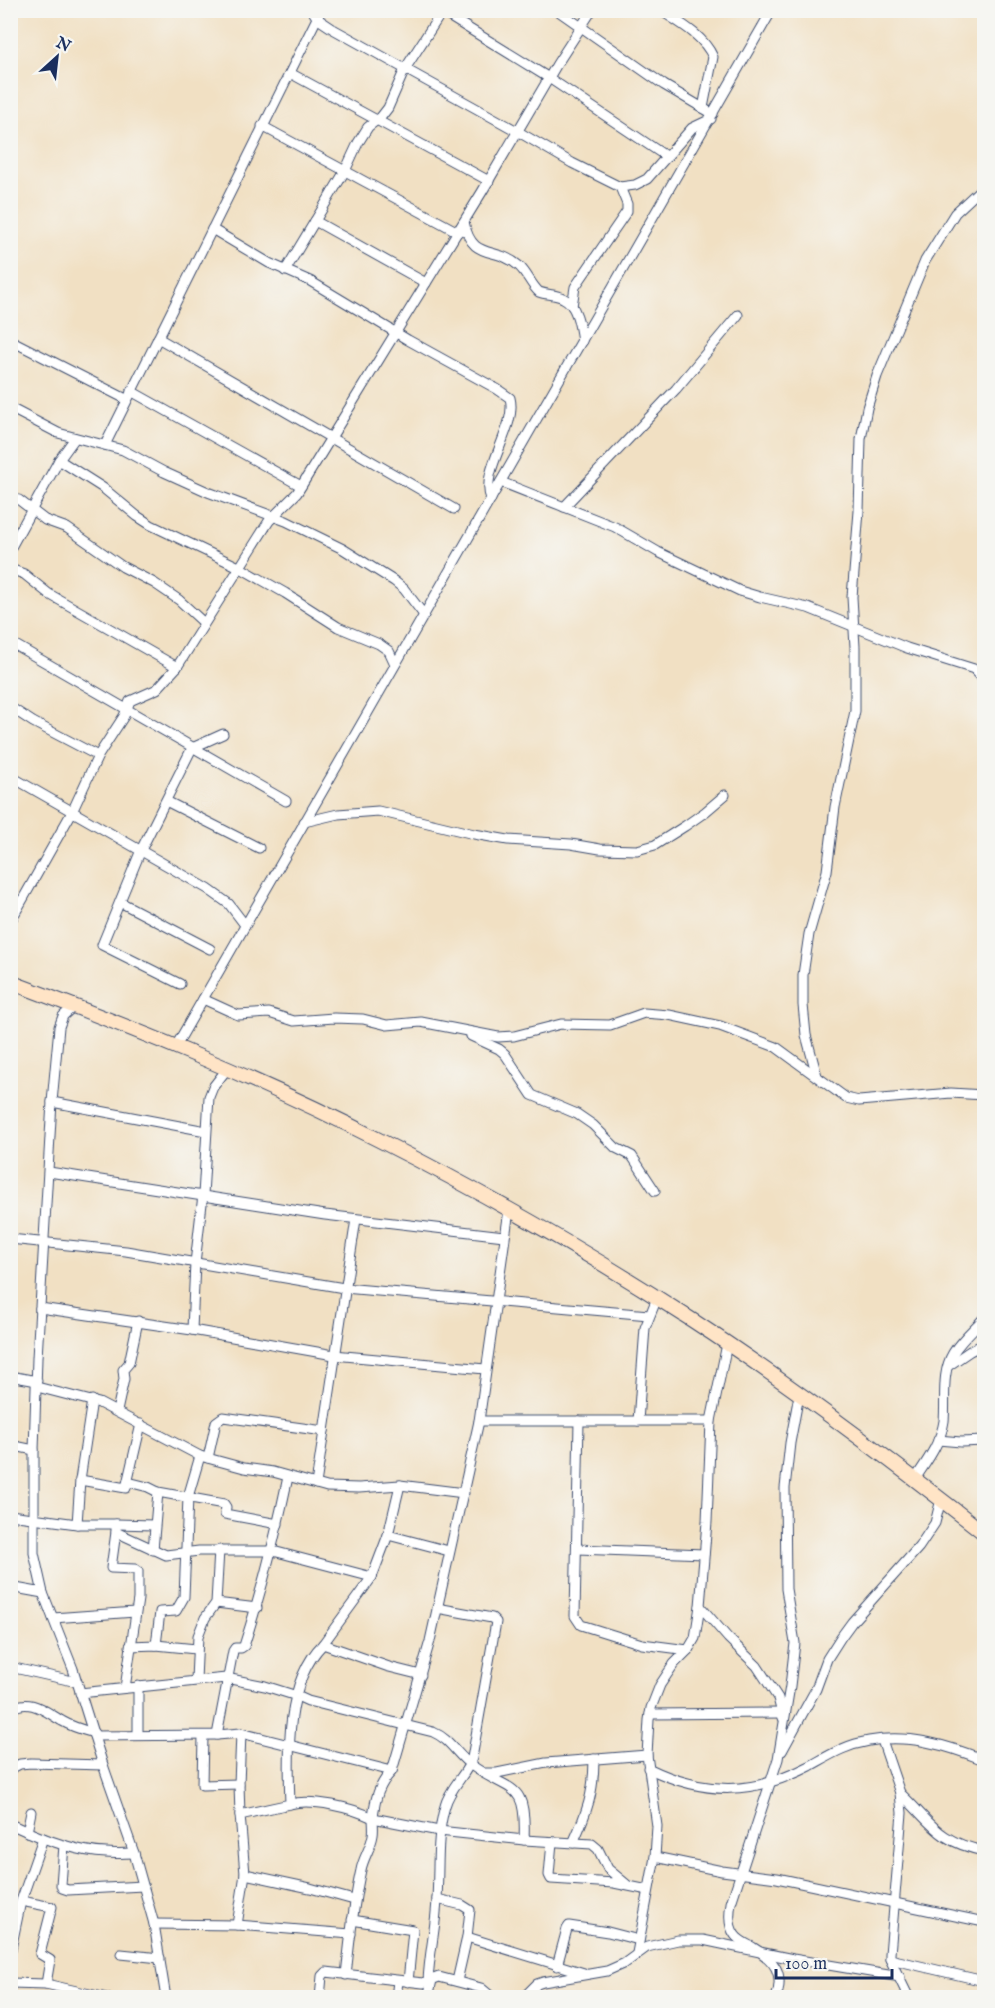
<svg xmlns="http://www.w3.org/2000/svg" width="995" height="2008" font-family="'IM FELL English',serif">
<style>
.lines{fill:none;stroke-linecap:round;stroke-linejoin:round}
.street-casing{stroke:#3b4a6d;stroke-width:11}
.secondary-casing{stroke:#3b4a6d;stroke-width:16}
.street{stroke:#fff;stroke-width:9}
.secondary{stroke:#ffe4c6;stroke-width:14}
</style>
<rect width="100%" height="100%" fill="#f6f6f2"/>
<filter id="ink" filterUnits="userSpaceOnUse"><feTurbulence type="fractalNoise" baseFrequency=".0167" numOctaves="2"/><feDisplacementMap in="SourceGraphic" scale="12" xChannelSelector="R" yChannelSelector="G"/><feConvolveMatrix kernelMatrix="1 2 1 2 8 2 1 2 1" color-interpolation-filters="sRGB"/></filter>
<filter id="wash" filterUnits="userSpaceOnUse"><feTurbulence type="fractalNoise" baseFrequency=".008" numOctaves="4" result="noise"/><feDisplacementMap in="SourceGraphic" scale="24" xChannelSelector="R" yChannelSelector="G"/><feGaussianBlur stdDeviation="1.35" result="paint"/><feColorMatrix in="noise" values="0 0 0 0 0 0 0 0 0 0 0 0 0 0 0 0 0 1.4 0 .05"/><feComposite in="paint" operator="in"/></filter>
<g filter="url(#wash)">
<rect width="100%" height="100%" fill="#f1e0c3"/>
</g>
<g filter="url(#ink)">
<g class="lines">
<defs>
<g id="street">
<polyline points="312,10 318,19 333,29 517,131 572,163 620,187 635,185 647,179 692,128 711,119"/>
<polyline points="557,10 664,85 713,114"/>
<path d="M660,10C680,23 703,35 713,57L703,108"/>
<polyline points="442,12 549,78 667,157"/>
<polyline points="290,73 489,181"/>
<polyline points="262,126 458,232"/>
<polyline points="315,221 426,283"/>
<path d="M464,222C472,262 495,245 519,266C527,273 531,285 539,292C547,295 555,294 563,298C577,304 580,327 582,341"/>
<path d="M212,229L269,263L310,281L408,340L497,389L510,398C518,427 479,471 491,499"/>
<polyline points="285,271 345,171 358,143 368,127 381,117 388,108 405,69 443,10"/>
<polyline points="572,306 575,287 627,211 627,204 620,187"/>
<polyline points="158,338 454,509"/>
<polyline points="10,340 126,399"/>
<polyline points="131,391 301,486"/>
<polyline points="10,408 58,433 123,450 164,472 208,492 286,521 343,549 394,581 404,589 424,615"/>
<polyline points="105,445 321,10"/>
<polyline points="59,460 103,488 137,516 151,525 239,567 285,593 338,627 379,644 389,651 395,664"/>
<polyline points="501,482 615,527 658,552 740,591 760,597 808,608 907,648 974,669 984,680"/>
<polyline points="10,498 19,500 45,520 67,528 123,567 154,583 179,600 204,623"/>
<polyline points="564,507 676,389 738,315"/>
<polyline points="10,549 59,460 75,438"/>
<polyline points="10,569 24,574 49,594 177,667"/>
<polyline points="10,642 286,801"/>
<polyline points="10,707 33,722 98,756"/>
<polyline points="10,776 208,889 229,904 245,925"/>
<polyline points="166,801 259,848"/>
<polyline points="304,822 338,814 378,811 474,834 508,840 571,844 600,849 637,850 655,845 685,826 705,812 725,795"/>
<polyline points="120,902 210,949"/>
<polyline points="10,922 72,812 98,756 124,716 130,701 157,689 177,667 269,521 297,493 482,192 557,64 592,10"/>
<polyline points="180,984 102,945 141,850 192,748 223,734"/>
<polyline points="203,999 238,1015 269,1013 294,1021 334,1018 363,1019 387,1025 421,1022 498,1037 514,1036 561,1024 610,1025 644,1013 669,1015 720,1026 776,1047 846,1098 859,1101 951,1093 984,1095"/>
<polyline points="74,1006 63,1016 59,1027 52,1102 37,1358 34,1450 34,1553 43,1593 73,1669 103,1765 134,1853 154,1924 166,1998"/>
<polyline points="471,1036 499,1049 505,1054 532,1095 577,1114 593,1125 616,1148 632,1156 655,1191"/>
<polyline points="176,1046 772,10"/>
<polyline points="817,1076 806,1035 803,1005 803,975 809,934 827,871 835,807 855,711 855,647 852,597 859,511 861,439 867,408 877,376 925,261 955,213 984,186"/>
<polyline points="52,1102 206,1131"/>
<polyline points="49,1172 325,1215 504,1236"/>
<polyline points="10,1239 126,1251 344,1288 649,1315"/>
<polyline points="40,1308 192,1330 334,1355 485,1369"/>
<polyline points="192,1330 195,1263 203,1195 209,1097 213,1087 227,1069"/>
<polyline points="948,1366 970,1351 984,1344"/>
<polyline points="10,1376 37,1381"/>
<polyline points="37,1387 99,1403 200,1456 244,1468 273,1472 327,1487 359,1488 400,1485 464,1493"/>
<polyline points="117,1411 124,1379 123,1370 129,1363 138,1321"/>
<polyline points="479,1421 711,1421"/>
<polyline points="579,1421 575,1616 581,1625 642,1644 688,1650"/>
<polyline points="638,1421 645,1328 657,1298"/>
<polyline points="938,1440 961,1442 984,1441"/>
<polyline points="10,1445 34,1450"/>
<polyline points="208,1458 216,1422 223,1417 324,1431"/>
<path d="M915,1479C927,1461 941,1442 944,1421C946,1399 941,1373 953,1353C961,1340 974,1329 984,1318"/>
<polyline points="80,1480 126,1488 141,1424"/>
<polyline points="128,1482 148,1487 158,1492"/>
<polyline points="316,1484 356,1219"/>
<polyline points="10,1515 77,1524 116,1524 116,1532 166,1555 199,1551 273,1551 372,1577"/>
<polyline points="77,1524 80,1480 92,1400"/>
<polyline points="116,1524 154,1525"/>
<polyline points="116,1532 111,1568 135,1569 138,1571 138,1599 125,1688"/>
<polyline points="388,1535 449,1551"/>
<polyline points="578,1549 704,1554"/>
<polyline points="153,1550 158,1492 224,1504 226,1507 225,1514 278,1524"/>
<polyline points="10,1587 43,1593"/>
<polyline points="216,1603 257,1608"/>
<polyline points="700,1606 728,1638 757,1666 778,1698 783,1718"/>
<polyline points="53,1618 135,1612"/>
<polyline points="323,1644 389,1667 421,1675"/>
<polyline points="156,1645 160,1612 176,1611 184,1597 188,1497 200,1456"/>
<polyline points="130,1646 156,1645 196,1649"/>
<polyline points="10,1667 77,1682"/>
<polyline points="196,1680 198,1636 205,1618 216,1603 219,1550"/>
<polyline points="138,1686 138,1735"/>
<path d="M80,1693L226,1678L265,1686L297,1696L308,1701L433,1732C450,1739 457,1755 471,1765C511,1794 527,1779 524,1840"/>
<path d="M10,1710C29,1696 46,1712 62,1721C72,1727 83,1730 94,1733"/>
<polyline points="650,1714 781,1713"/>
<polyline points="217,1735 241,1733 392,1771"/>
<path d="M94,1736L217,1735L233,1651L235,1648H241L244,1646C262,1590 276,1534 288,1477"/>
<polyline points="203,1736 202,1785 239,1784"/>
<polyline points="882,1740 900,1793 902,1813 890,1954 890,1959 909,1998"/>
<polyline points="782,1751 816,1689 827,1659 841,1637 852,1622 919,1547 935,1523 941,1499"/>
<path d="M648,1768C705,1796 754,1795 810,1766C830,1755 845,1745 869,1741C909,1734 947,1745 984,1760"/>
<polyline points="10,1769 20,1764 31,1763 103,1765"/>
<polyline points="486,1773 497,1773 546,1763 647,1755"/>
<path d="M900,1793C932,1823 938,1842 984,1851"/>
<path d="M290,1804C312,1798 353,1808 373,1818L439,1831L524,1840L592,1844L598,1849L608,1869L626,1884"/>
<polyline points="240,1815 239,1784 241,1733"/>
<path d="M10,1824C38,1837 75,1852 106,1853C115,1854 125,1853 134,1853"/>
<polyline points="27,1832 31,1812"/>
<polyline points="552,1842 549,1875 551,1879 614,1883 648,1890"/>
<path d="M573,1843C587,1812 594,1793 594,1759"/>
<polyline points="64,1845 61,1885 62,1888 68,1890 143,1886"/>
<polyline points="655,1857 722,1871 777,1878 984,1922"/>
<polyline points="245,1874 310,1888 354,1900"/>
<polyline points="437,1899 462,1905 470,1910 467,1937 457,1981"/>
<polyline points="21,1901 52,1907 40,1954 50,1960 46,1984"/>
<polyline points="352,1920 413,1930 408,1982"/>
<polyline points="154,1924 237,1925 351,1934"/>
<path d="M237,1925L245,1874L240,1815L290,1804C288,1754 285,1682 323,1644L372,1577L388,1535L400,1485"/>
<polyline points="467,1937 584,1973"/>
<polyline points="637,1953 655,1857 657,1826 647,1755 649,1720 651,1708 660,1685 674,1664 688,1650 695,1638 700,1606 707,1522 711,1421 727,1344"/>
<polyline points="10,1954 21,1901 43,1838"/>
<polyline points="121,1954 160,1958"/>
<polyline points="890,1959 984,1981"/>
<polyline points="557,1966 567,1929 569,1926 608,1932 639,1940"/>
<path d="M346,1975C350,1940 353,1905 361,1870C363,1858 371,1848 373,1835C374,1830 373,1823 373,1817C375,1799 379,1784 392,1771L430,1641L479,1421L509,1210"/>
<path d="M428,1982C429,1954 436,1927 437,1899C439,1867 436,1837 445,1806C450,1787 467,1774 472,1758L496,1622L492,1618L437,1608"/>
<polyline points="10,1983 46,1984 107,1998"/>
<polyline points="320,1998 322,1976 326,1972 423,1983 439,1977 481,1988 493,1998"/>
<polyline points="396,1998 398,1981"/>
<polyline points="428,1998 432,1980"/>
<polyline points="523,1998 537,1984 543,1982 607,1971 625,1963 647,1947 678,1940 703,1940 793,1959 900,1977"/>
<path d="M776,1998C785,1973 774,1960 754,1948C747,1944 739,1941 735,1935C728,1926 729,1914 731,1903L778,1759L790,1686L795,1643L786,1589L785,1488L790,1443L799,1395"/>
<polyline points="982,1998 984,1986"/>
</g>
<path id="secondary" d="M10,982C136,1029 260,1079 379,1140C486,1194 592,1255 692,1320C793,1386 890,1459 984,1533"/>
</defs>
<!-- street casing -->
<use href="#street" class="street-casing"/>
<!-- secondary casing -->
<use href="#secondary" class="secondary-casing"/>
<!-- street -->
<use href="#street" class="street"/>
<!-- secondary -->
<use href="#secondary" class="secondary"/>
</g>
</g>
<!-- margin -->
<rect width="995" height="2008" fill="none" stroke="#f6f6f2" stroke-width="36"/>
<!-- north arrow -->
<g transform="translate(57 57) rotate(27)" stroke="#f6f6f2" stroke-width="4.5" paint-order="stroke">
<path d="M0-4.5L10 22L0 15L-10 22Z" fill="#1b2f5e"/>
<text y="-9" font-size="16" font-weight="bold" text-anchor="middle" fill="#1b2f5e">N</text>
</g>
<!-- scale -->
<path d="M776 1969v9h116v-9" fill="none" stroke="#1b2f5e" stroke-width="3"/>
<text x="785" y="1969" font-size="18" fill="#1b2f5e" stroke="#f6f6f2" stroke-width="4.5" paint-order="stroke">100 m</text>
</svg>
